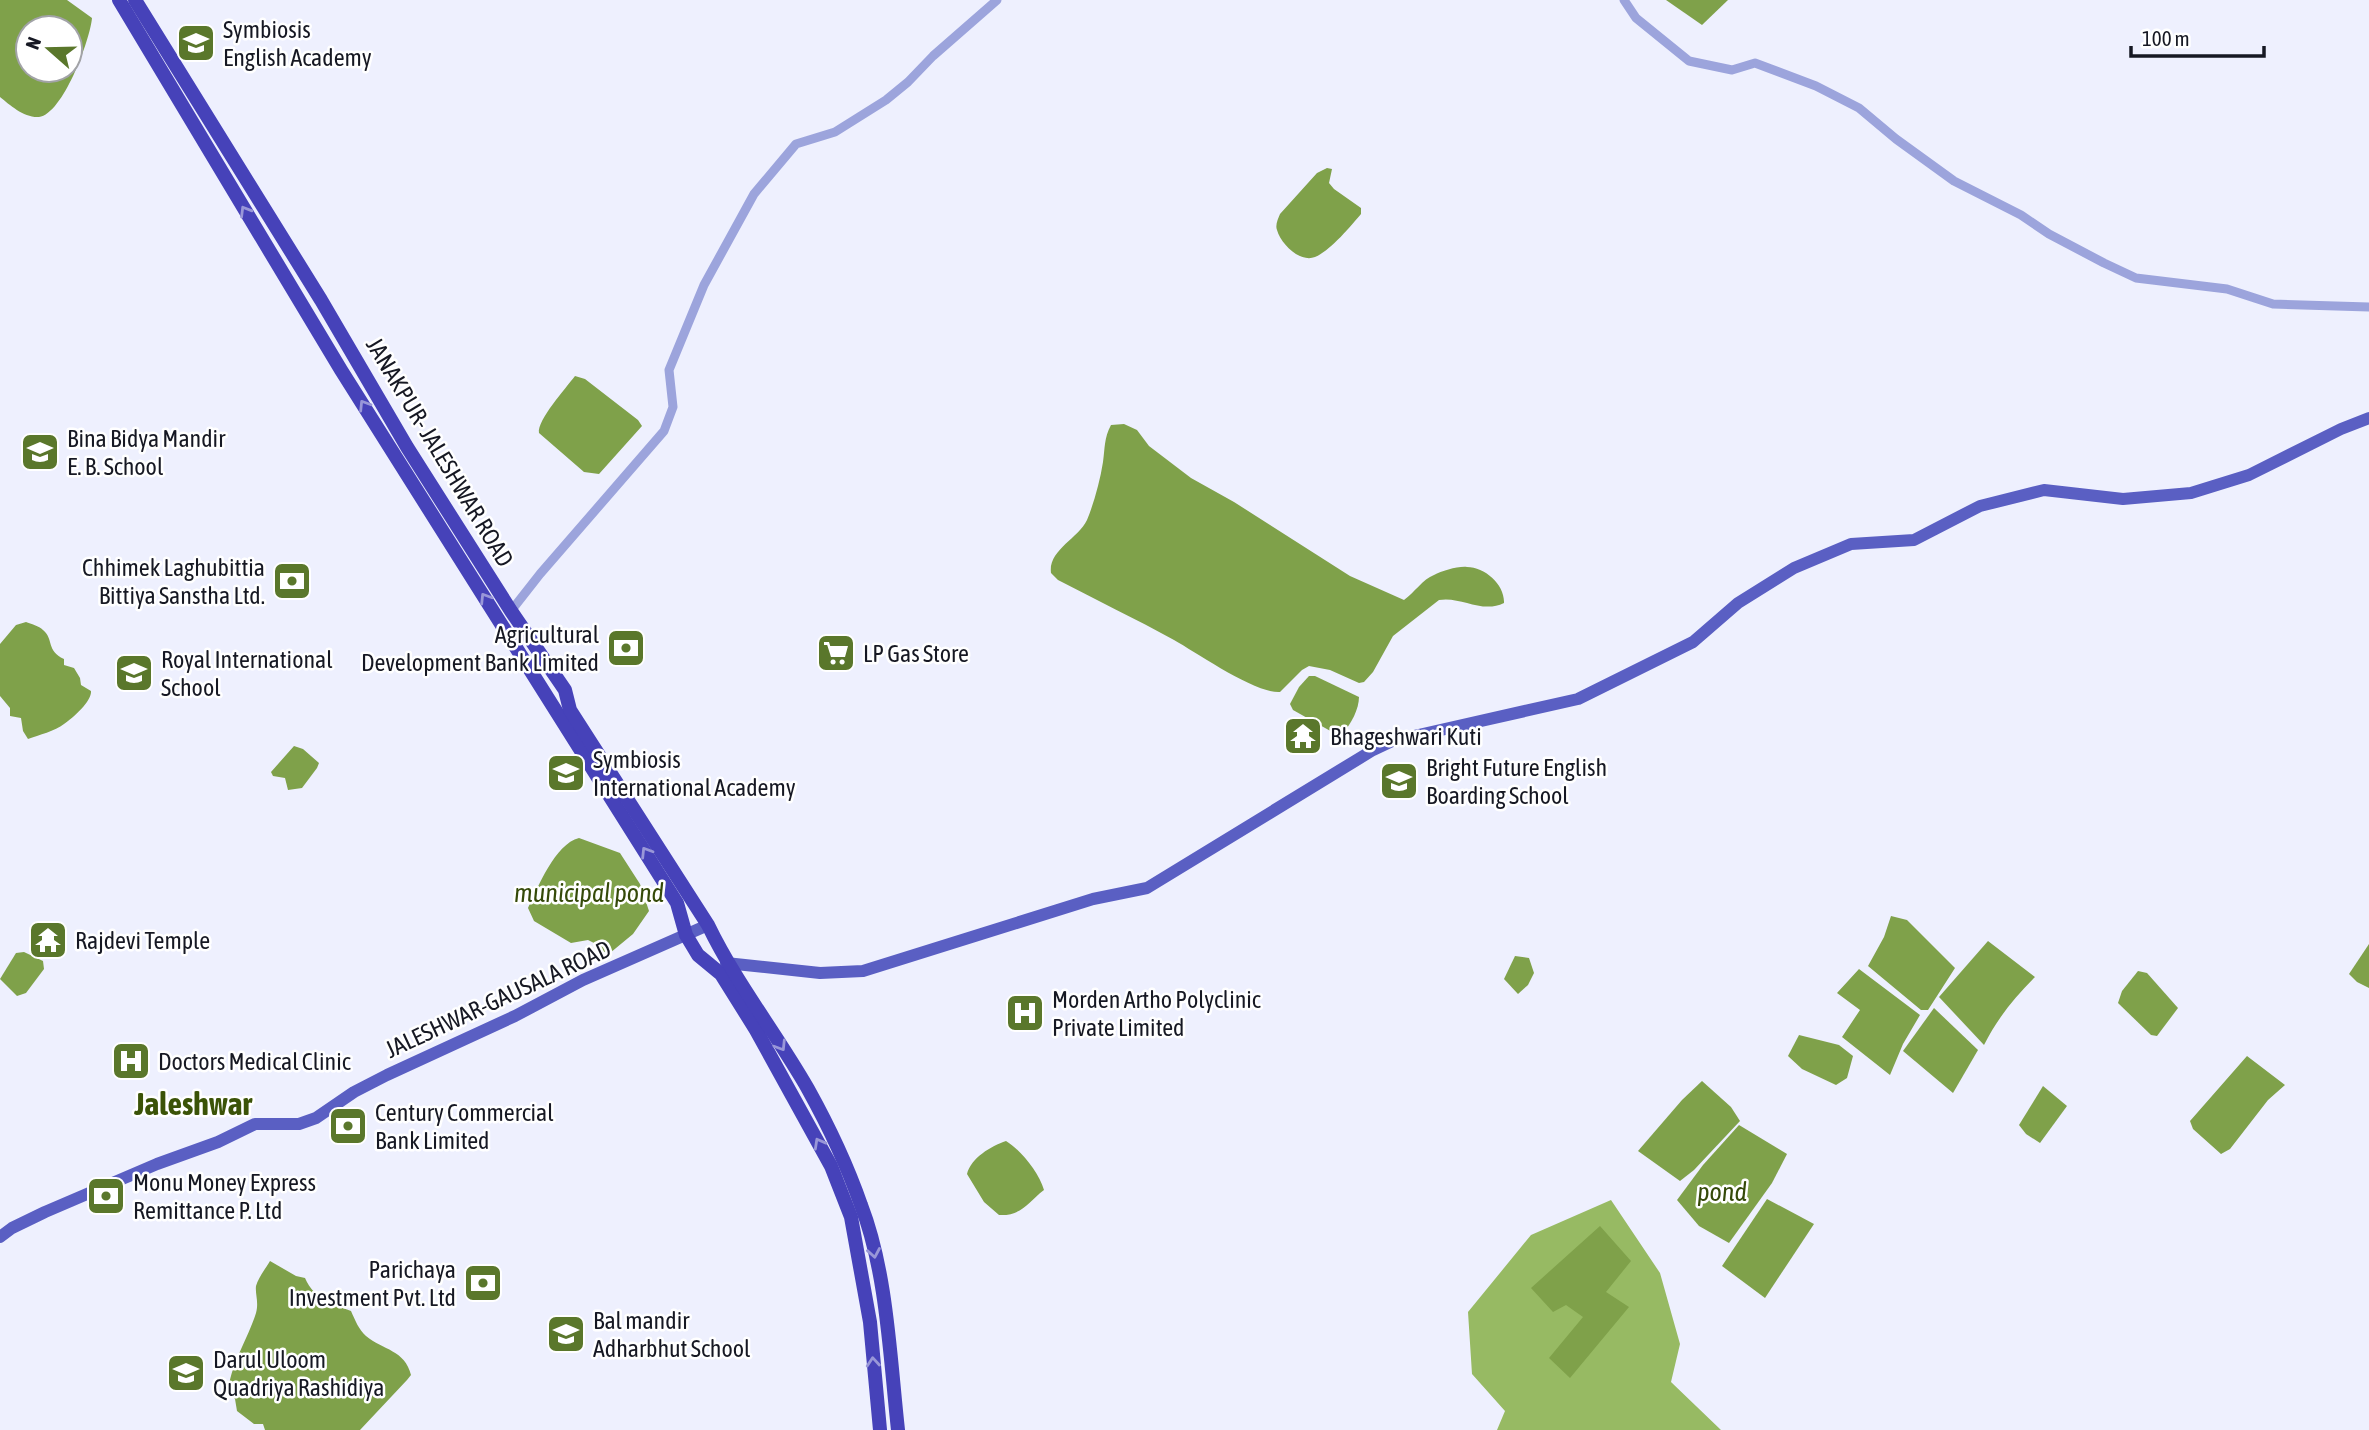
<svg xmlns="http://www.w3.org/2000/svg" width="2369" height="1430" font-family="'Asap Condensed',sans-serif">
<style>
.forest{fill:#97ba63}
.water{fill:#7fa14a;fill-rule:evenodd}
.lines{fill:none;stroke-linecap:round;stroke-linejoin:round}
.minor{stroke:#9ca4dc;stroke-width:9}
.major{stroke:#5a5fc3;stroke-width:12}
.highway{stroke:#4642b9;stroke-width:14}
.oneway{stroke:#9997d8}
.labels{text-anchor:middle;dominant-baseline:central;stroke-width:5;stroke-linejoin:round;paint-order:stroke}
.poi-label{font-size:24px;fill:#161823;stroke:#fff;text-anchor:start}
.street-label{font-size:24px;fill:#161823;stroke:#fff}
.water-label{font-size:26px;font-style:italic;fill:#354a09;stroke:#fff}
.district-label{font-size:32px;font-weight:bold;fill:#3b5308;stroke:#fff}
</style>
<rect width="100%" height="100%" fill="#eef0fe"/>
<!-- forest -->
<polygon class="forest" points="1611,1200 1660,1273 1680,1344 1671,1382 1721,1430 1497,1430 1505,1411 1472,1374 1468,1312 1531,1235"/>
<!-- water -->
<g class="water">
<path d="M0,0H67L92,18C90,40 63,114 39,117C24,118 10,105 0,97ZM28,28H70V70H28Z"/>
<polygon points="1666,0 1728,0 1702,25"/>
<path d="M1327,168L1332,169L1329,183L1334,189L1361,208V214C1350,227 1330,251 1315,257C1300,263 1281,244 1277,230C1275,225 1278,219 1280,214L1317,173Z"/>
<path d="M575,376L585,379L638,420L642,426L599,474L584,472L539,433C537,420 566,388 575,376Z"/>
<path d="M1124,424L1137,430L1149,446L1191,478L1234,502L1350,576L1404,600C1414,593 1423,579 1434,575C1442,571 1458,566 1467,567C1485,567 1505,585 1504,603C1482,614 1461,596 1439,600L1393,636L1373,672L1364,682L1359,683L1330,670L1309,666L1302,670L1280,692C1256,694 1197,653 1174,640C1136,619 1096,600 1058,580L1051,573C1048,550 1078,539 1087,520C1094,503 1100,481 1103,462C1105,448 1104,438 1111,425Z"/>
<path d="M26,622C31,624 39,626 43,630C54,639 46,651 64,659V665L74,668L80,678L81,685L91,691C92,701 73,718 64,724C55,731 39,735 28,739L23,731L21,718L10,716V708L0,696V644L16,625Z"/>
<path d="M1309,676H1315L1359,697C1359,709 1351,724 1343,733H1334L1293,710L1290,704L1299,687Z"/>
<polygon points="294,746 303,749 319,763 317,768 302,788 288,790 285,778 273,776 271,772"/>
<path d="M579,838L620,853L640,884L649,911L633,934L610,953L601,951L596,944L588,940L571,943L534,921L528,908C538,887 555,844 579,838Z"/>
<polygon points="1891,916 1907,920 1955,968 1928,1010 1921,1010 1868,966 1884,937"/>
<path d="M1988,941L2035,977C2014,998 1997,1019 1984,1045L1939,997Z"/>
<polygon points="2369,944 2369,988 2357,982 2349,974"/>
<polygon points="24,952 43,961 44,969 26,993 17,996 0,979 16,953"/>
<polygon points="1515,956 1529,958 1534,973 1528,985 1518,994 1504,979"/>
<polygon points="1859,969 1920,1015 1903,1044 1890,1075 1842,1037 1860,1010 1837,993"/>
<polygon points="2138,971 2147,973 2178,1008 2157,1036 2151,1035 2118,1003 2122,991"/>
<polygon points="1934,1008 1978,1050 1953,1093 1903,1051"/>
<polygon points="1799,1035 1839,1045 1853,1056 1847,1078 1836,1085 1802,1069 1788,1056"/>
<polygon points="2247,1056 2285,1085 2268,1100 2230,1149 2221,1154 2193,1129 2190,1121"/>
<polygon points="1702,1081 1731,1107 1740,1121 1694,1170 1680,1181 1638,1151 1682,1100"/>
<polygon points="2043,1086 2067,1106 2040,1143 2026,1134 2019,1125"/>
<polygon points="1739,1125 1787,1154 1772,1183 1729,1243 1699,1226 1677,1200 1703,1165"/>
<path d="M1006,1141C1021,1150 1039,1173 1044,1190C1027,1203 1022,1216 999,1215L984,1202L967,1174C971,1158 991,1146 1006,1141Z"/>
<polygon points="1767,1199 1814,1224 1765,1298 1722,1266"/>
<polygon points="1600,1226 1631,1261 1606,1292 1629,1307 1570,1378 1549,1358 1583,1317 1566,1305 1553,1312 1531,1288"/>
<path d="M270,1261L296,1276L305,1278C315,1300 330,1303 351,1311C355,1320 359,1330 366,1336C383,1350 405,1350 411,1375L407,1380L360,1430H265L263,1424H254L237,1411L235,1399L228,1390C233,1359 247,1341 256,1313C259,1302 255,1294 256,1286C258,1278 266,1268 270,1261Z"/>
</g>
<g class="lines">
<!-- minor -->
<g class="minor">
<polyline points="1624,0 1636,18 1689,61 1732,70 1755,63 1816,86 1859,108 1896,139 1954,181 2021,215 2049,234 2104,263 2136,278 2227,289 2273,304 2369,307"/>
<polyline points="511,611 540,574 664,431 673,407 669,370 704,285 754,194 796,144 835,132 886,100 908,82 933,56 997,0"/>
</g>
<!-- major -->
<g class="major">
<polyline points="726,963 820,973 863,971 1093,899 1147,888 1373,750 1392,741 1578,699 1693,642 1738,603 1794,568 1851,544 1914,540 1980,506 2044,490 2123,499 2191,493 2249,475 2341,429 2369,418"/>
<polyline points="0,1237 12,1228 45,1212 157,1164 218,1142 255,1124 299,1124 316,1118 354,1092 387,1075 515,1016 583,980 708,925"/>
</g>
<!-- highway -->
<g class="highway">
<polyline points="119,0 341,370 677,903 686,935 698,955 721,974 756,1030 831,1166 851,1217 870,1322 880,1430"/>
<path d="M135,0L321,300L407,447L511,611L565,690L570,710L708,925C736,983 776,1033 808,1089C828,1125 847,1165 861,1205C887,1272 890,1358 898,1430"/>
</g>
</g>
<!-- one-way arrows -->
<defs><path id="oneway-chevron" d="M-2-3.5L2.5 0L-2 3.5" fill="none" stroke-width="1.6" stroke-linecap="round" stroke-linejoin="round" transform="scale(1.75)"/></defs>
<g class="oneway">
<use href="#oneway-chevron" transform="translate(245 211) rotate(-121)"/>
<use href="#oneway-chevron" transform="translate(364 405) rotate(-122)"/>
<use href="#oneway-chevron" transform="translate(485 598) rotate(-122)"/>
<use href="#oneway-chevron" transform="translate(646 852) rotate(-122)"/>
<use href="#oneway-chevron" transform="translate(781 1046) rotate(58)"/>
<use href="#oneway-chevron" transform="translate(819 1143) rotate(-119)"/>
<use href="#oneway-chevron" transform="translate(874 1253) rotate(80)"/>
<use href="#oneway-chevron" transform="translate(873 1362) rotate(-95)"/>
</g>
<!-- icons -->
<defs>
<symbol id="school-square" viewBox="-11 -11 22 22"><rect x="-9" y="-9" width="18" height="18" rx="4" fill="#5a772b" stroke="#fff"/><path d="M0-5L7-2L0 1L-7-2ZM-4 1L0 2.5L4 1V4Q0 6-4 4Z" fill="#fff"/></symbol>
<symbol id="bank-square" viewBox="-11 -11 22 22"><rect x="-9" y="-9" width="18" height="18" rx="4" fill="#5a772b" stroke="#fff"/><path d="M-6-4H6V4H-6ZM0-2.3a2.3 2.3 0 1 0 0 4.6a2.3 2.3 0 1 0 0-4.6Z" fill="#fff"/></symbol>
<symbol id="supermarket-square" viewBox="-11 -11 22 22"><rect x="-9" y="-9" width="18" height="18" rx="4" fill="#5a772b" stroke="#fff"/><path d="M-6-5.5h2.5l.6 2H6L4.5 2H-2.5L-4.4-4H-6ZM-1.5 3.2a1.3 1.3 0 1 0 .1 0ZM3 3.2a1.3 1.3 0 1 0 .1 0Z" fill="#fff"/></symbol>
<symbol id="temple-square" viewBox="-11 -11 22 22"><rect x="-9" y="-9" width="18" height="18" rx="4" fill="#5a772b" stroke="#fff"/><path d="M0-6L5-2H3V0L6.5 2.5H4V6H1.5V3h-3V6H-4V2.5H-6.5L-3 0V-2H-5Z" fill="#fff"/></symbol>
<symbol id="hospital-square" viewBox="-11 -11 22 22"><rect x="-9" y="-9" width="18" height="18" rx="4" fill="#5a772b" stroke="#fff"/><path d="M-5-5h3v3.5h4V-5h3V5h-3V1.5h-4V5h-3Z" fill="#fff"/></symbol>
</defs>
<g fill-rule="evenodd">
<use href="#school-square" x="174" y="21" width="44" height="44"/>
<use href="#school-square" x="18" y="430" width="44" height="44"/>
<use href="#bank-square" x="270" y="559" width="44" height="44"/>
<use href="#bank-square" x="604" y="626" width="44" height="44"/>
<use href="#supermarket-square" x="814" y="631" width="44" height="44"/>
<use href="#school-square" x="112" y="651" width="44" height="44"/>
<use href="#temple-square" x="1281" y="714" width="44" height="44"/>
<use href="#school-square" x="544" y="751" width="44" height="44"/>
<use href="#school-square" x="1377" y="759" width="44" height="44"/>
<use href="#temple-square" x="26" y="918" width="44" height="44"/>
<use href="#hospital-square" x="1003" y="991" width="44" height="44"/>
<use href="#hospital-square" x="109" y="1039" width="44" height="44"/>
<use href="#bank-square" x="326" y="1104" width="44" height="44"/>
<use href="#bank-square" x="84" y="1174" width="44" height="44"/>
<use href="#bank-square" x="461" y="1261" width="44" height="44"/>
<use href="#school-square" x="544" y="1312" width="44" height="44"/>
<use href="#school-square" x="164" y="1351" width="44" height="44"/>
</g>
<g class="labels">
<!-- poi labels -->
<g class="poi-label">
<text x="223" y="29">Symbiosis<tspan x="223" dy="28">English Academy</tspan></text>
<text x="67" y="438">Bina Bidya Mandir<tspan x="67" dy="28">E. B. School</tspan></text>
<text x="265" y="567" text-anchor="end">Chhimek Laghubittia<tspan x="265" dy="28">Bittiya Sanstha Ltd.</tspan></text>
<text x="599" y="634" text-anchor="end">Agricultural<tspan x="599" dy="28">Development Bank Limited</tspan></text>
<text x="863" y="653">LP Gas Store</text>
<text x="161" y="659">Royal International<tspan x="161" dy="28">School</tspan></text>
<text x="1330" y="736">Bhageshwari Kuti</text>
<text x="593" y="759">Symbiosis<tspan x="593" dy="28">International Academy</tspan></text>
<text x="1426" y="767">Bright Future English<tspan x="1426" dy="28">Boarding School</tspan></text>
<text x="75" y="940">Rajdevi Temple</text>
<text x="1052" y="999">Morden Artho Polyclinic<tspan x="1052" dy="28">Private Limited</tspan></text>
<text x="158" y="1061">Doctors Medical Clinic</text>
<text x="375" y="1112">Century Commercial<tspan x="375" dy="28">Bank Limited</tspan></text>
<text x="133" y="1182">Monu Money Express<tspan x="133" dy="28">Remittance P. Ltd</tspan></text>
<text x="456" y="1269" text-anchor="end">Parichaya<tspan x="456" dy="28">Investment Pvt. Ltd</tspan></text>
<text x="593" y="1320">Bal mandir<tspan x="593" dy="28">Adharbhut School</tspan></text>
<text x="213" y="1359">Darul Uloom<tspan x="213" dy="28">Quadriya Rashidiya</tspan></text>
</g>
<!-- street labels -->
<g class="street-label">
<text transform="translate(440 452) rotate(59)">JANAKPUR- JALESHWAR ROAD</text>
<text transform="translate(498 999) rotate(-25)">JALESHWAR-GAUSALA ROAD</text>
</g>
<!-- water labels -->
<g class="water-label">
<text x="589" y="893">municipal pond</text>
<text x="1722" y="1192">pond</text>
</g>
<!-- district labels -->
<g class="district-label">
<text x="193" y="1103">Jaleshwar</text>
</g>
</g>
<!-- north arrow -->
<g transform="translate(49 49) rotate(290)"><circle r="33" fill="#ffffff" stroke="#a2a3a7" stroke-width="2"/>
<path d="M0-5L12 26L0 18L-12 26Z" fill="#5a772b"/>
<text y="-10" font-size="19" font-weight="bold" text-anchor="middle" fill="#161823">N</text>
</g>
<!-- scale -->
<path d="M2131 46v10h133v-10" fill="none" stroke="#161823" stroke-width="3.5"/>
<text x="2142" y="46" font-size="21" fill="#161823" stroke="#ffffff" stroke-width="5" paint-order="stroke">100 m</text>
</svg>
